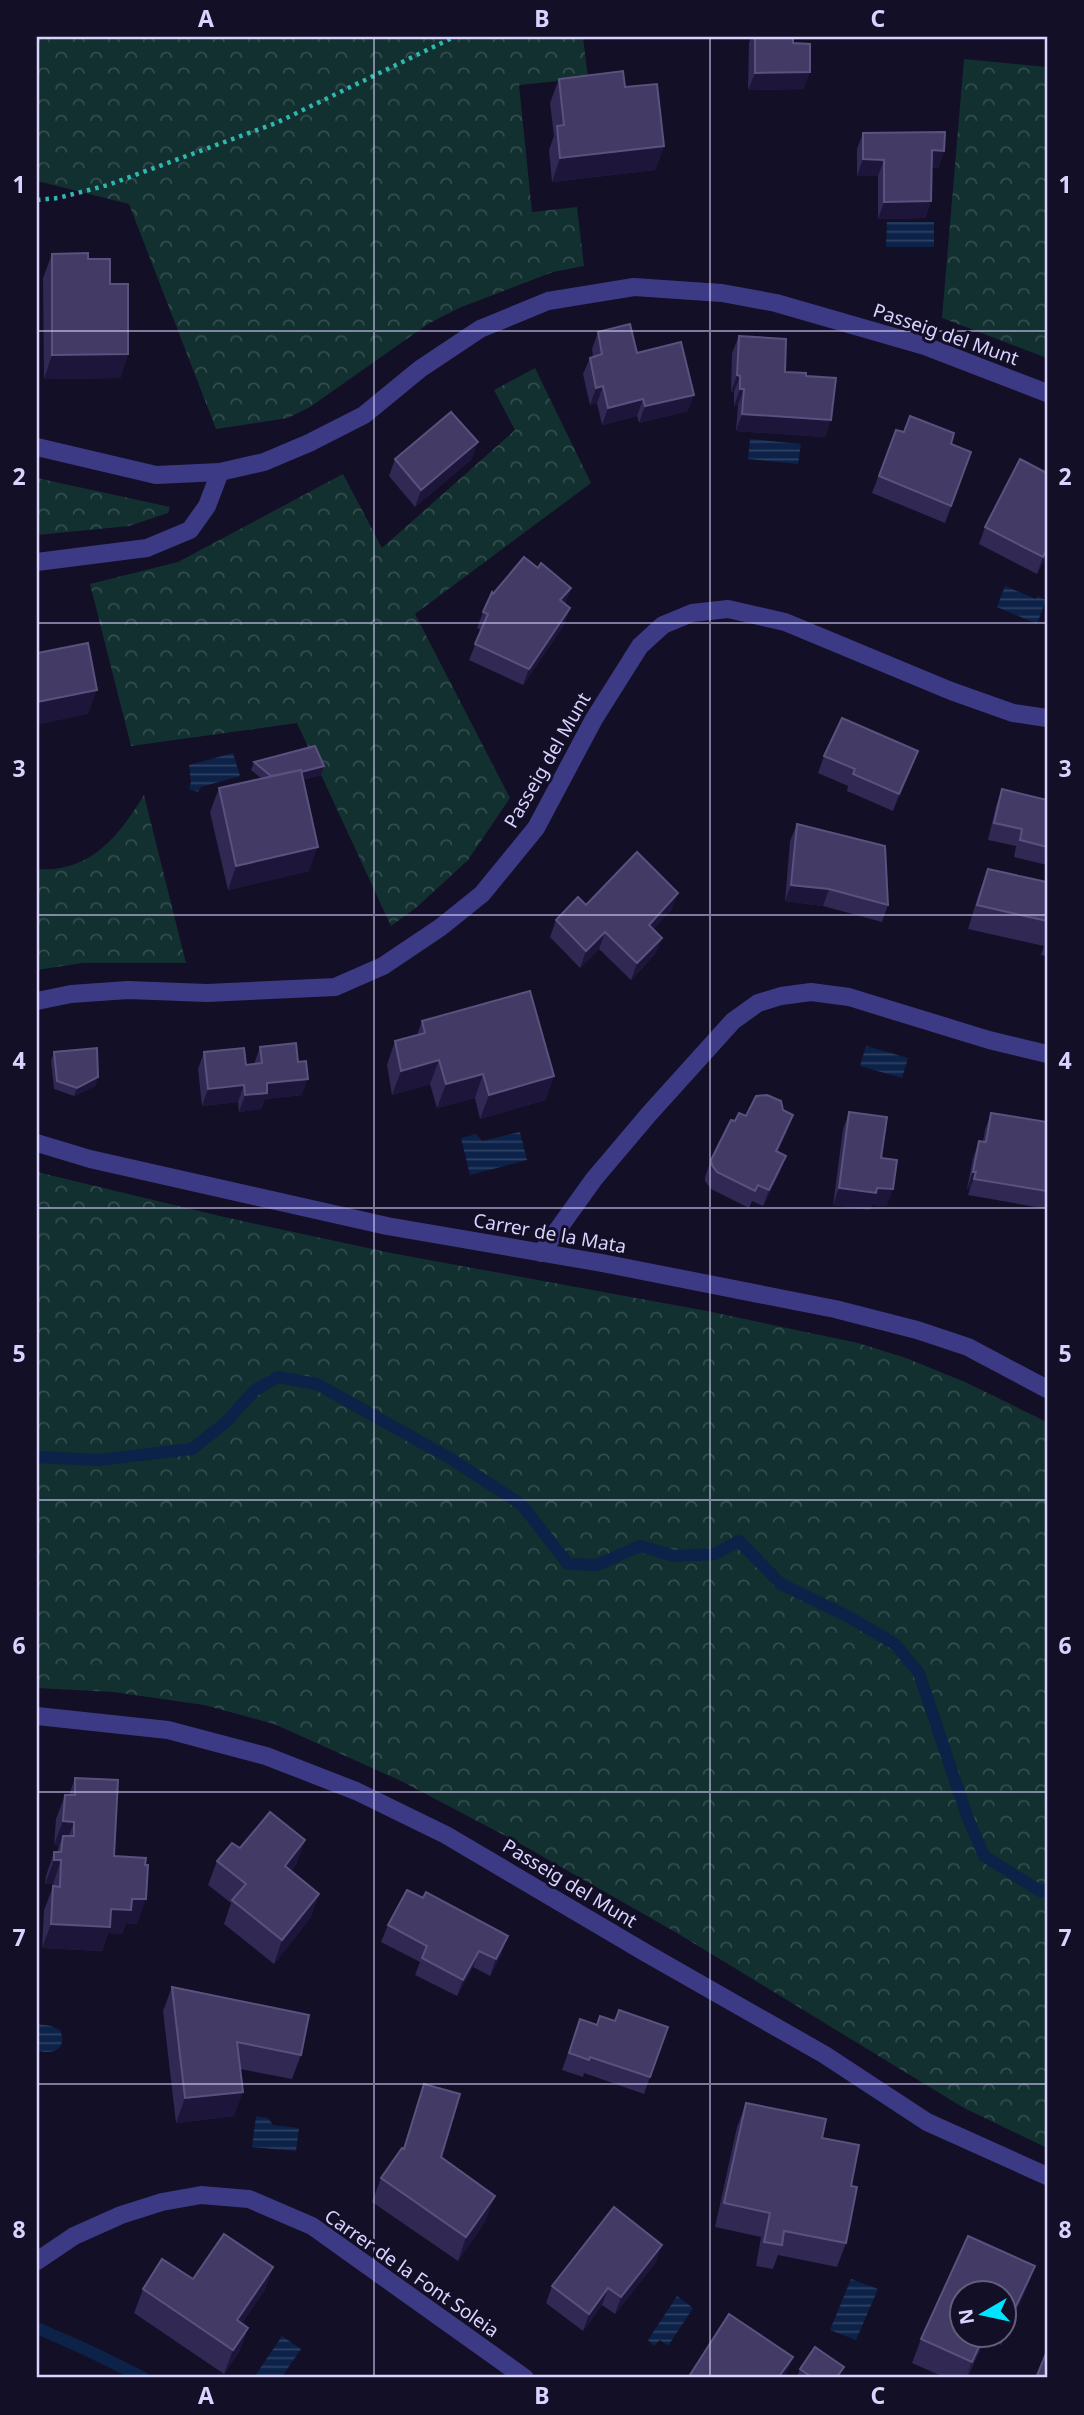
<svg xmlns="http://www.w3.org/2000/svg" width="1084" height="2415" font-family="'Noto Sans',sans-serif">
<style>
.forest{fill:url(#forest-crowns)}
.water{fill:url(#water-rules)}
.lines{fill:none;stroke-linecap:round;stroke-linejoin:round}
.stream{stroke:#0c2248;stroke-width:12}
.path{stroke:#2fb8b0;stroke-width:4.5;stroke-dasharray:3.5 5;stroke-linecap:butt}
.minor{stroke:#3d3a85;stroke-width:18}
.wall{fill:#312854;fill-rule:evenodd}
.shaded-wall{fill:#1d163a}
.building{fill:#433a66;stroke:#5a527e;stroke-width:2}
.grid{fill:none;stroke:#d9d4ff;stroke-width:2;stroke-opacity:0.55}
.labels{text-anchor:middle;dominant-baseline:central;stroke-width:6;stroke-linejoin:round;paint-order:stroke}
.street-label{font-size:19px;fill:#d9d4ff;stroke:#130f26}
.neatline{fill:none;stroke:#d9d4ff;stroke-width:2.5}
.grid-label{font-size:23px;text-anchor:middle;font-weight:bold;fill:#d9d4ff}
</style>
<defs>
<pattern id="forest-crowns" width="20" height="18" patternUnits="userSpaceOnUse" patternTransform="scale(1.75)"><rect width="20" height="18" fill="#12302f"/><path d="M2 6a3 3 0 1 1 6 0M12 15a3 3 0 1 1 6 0" fill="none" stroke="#344d4e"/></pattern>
<pattern id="water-rules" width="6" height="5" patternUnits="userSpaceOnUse" patternTransform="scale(1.75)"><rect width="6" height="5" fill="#0c2248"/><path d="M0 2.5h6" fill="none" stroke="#2f4163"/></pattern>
</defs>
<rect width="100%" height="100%" fill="#130f26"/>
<!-- forest -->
<g class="forest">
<polygon points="37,37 583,37 588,78 519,85 532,212 577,207 584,266 553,272 459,308 428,324 310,407 288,418 216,429 129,204 37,181"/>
<polygon points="964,59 1047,67 1047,358 942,318"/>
<polygon points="535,368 591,483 415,614 510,798 468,860 417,907 391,926 297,723 131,746 90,584 178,562 343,474 382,548 515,430 494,390"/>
<polygon points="37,478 170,507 168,513 129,526 37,535"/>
<path d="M144,795L186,963H82L37,970V869C90,873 118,837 144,795Z"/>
<polygon points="37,1172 224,1217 391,1253 707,1311 858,1343 906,1358 965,1382 1047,1422 1047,2148 964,2108 677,1933 517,1842 399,1780 274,1724 204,1705 113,1692 37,1688"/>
</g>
<!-- water -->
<g class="water">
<polygon points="887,222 934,222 934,247 886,247"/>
<polygon points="750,439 801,444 798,464 748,459"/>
<polygon points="1005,586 1036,599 1037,596 1046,600 1037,624 997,607"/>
<polygon points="233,753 240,776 201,787 198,792 189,789 191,782 189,765"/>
<polygon points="866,1046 908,1058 902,1078 860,1066"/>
<polygon points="520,1132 527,1160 470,1175 461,1138 476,1134 482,1141"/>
<path d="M37,2024L51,2026L60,2030C68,2049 52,2056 37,2050Z"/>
<polygon points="256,2116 268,2118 273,2125 299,2128 296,2151 252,2147"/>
<polygon points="851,2279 878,2289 856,2340 830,2330"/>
<polygon points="677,2296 693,2308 668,2346 660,2340 654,2346 648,2340"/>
<polygon points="282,2336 301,2349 281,2378 258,2378 255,2376"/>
</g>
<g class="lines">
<!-- stream -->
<g class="stream">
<polyline points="37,1457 98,1460 192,1449 227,1421 255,1390 278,1377 317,1384 453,1460 522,1505 568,1564 597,1565 640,1546 674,1556 715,1554 739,1541 781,1584 849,1617 895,1644 919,1673 967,1816 984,1856 1040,1891 1047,1890"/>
<polyline points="37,2328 87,2350 144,2378"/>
</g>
<!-- path -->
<polyline class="path" points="37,200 58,198 108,185 276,123 454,37"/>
<!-- minor -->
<g class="minor">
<polyline points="37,447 156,475 220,472"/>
<polyline points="37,562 147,548 190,530 207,506 220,472 264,462 309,443 364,415 420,369 480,329 548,301 634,287 722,293 776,303 925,346 1047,393"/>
<polyline points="37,1001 71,994 128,990 207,993 335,987 383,966 441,927 482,894 536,828 594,719 640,646 663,625 692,613 728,609 785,622 951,691 1013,713 1047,718"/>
<polyline points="37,1143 90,1159 387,1226 602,1263 835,1309 917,1330 968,1347 1047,1389"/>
<polyline points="541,1253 594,1179 649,1114 733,1021 758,1003 781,996 811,992 849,997 989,1040 1047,1054"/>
<polyline points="37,1716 168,1730 266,1756 356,1791 446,1835 646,1953 825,2055 927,2122 1047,2176"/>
<polyline points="37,2261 74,2236 121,2215 162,2202 201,2195 249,2199 312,2226 525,2378"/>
</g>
</g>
<!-- wall -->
<g class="wall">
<polygon points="751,37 793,37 793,43 804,89 748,90 749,43"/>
<polygon points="559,79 625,87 664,146 655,170 552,182 549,150 554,136 550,103"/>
<polygon points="863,133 944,151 938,168 932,167 931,201 925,218 878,219 878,176 857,176 857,149"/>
<polygon points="52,254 88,259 110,284 128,354 120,378 44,379 43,278"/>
<polygon points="598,332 637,353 688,411 639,423 637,416 602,425 597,403 590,405 583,374 590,358 593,357 592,349"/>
<polygon points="739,336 785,372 806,376 831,420 825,437 736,431 738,405 734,406 734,392 731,392 732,353"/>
<polygon points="896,430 951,444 971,452 945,523 872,493"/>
<polygon points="395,459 472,459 415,507 389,476"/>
<polygon points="1047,473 1047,554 1037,574 979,544 985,527"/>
<polygon points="538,568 571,588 565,604 570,608 564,625 523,685 469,660 481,630 477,628 483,612 493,594"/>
<polygon points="824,756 912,767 893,811 847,791 848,786 818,773"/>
<polygon points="254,762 321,775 303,780 309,871 228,890 210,812 219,788 261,778 251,770"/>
<polygon points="1002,789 1047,800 1047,865 1014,857 1016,846 988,840 996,806"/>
<polygon points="797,824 888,905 882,922 823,906 785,901 790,841"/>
<polygon points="988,869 1047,882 1047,956 1041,955 1044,946 968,929 979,893"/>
<polygon points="586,905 672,909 653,929 662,938 655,954 631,980 599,949 580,968 550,937 556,920"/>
<polygon points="422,1021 554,1076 545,1100 480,1119 475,1098 437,1108 430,1084 392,1095 387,1065 395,1041 417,1035"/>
<polygon points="260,1047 302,1095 265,1099 261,1109 239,1112 238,1102 202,1106 198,1069 204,1052 246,1065 254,1064"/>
<polygon points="54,1052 98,1077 95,1086 74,1096 54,1089 51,1061"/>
<polygon points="849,1112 881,1158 887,1206 872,1205 870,1210 833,1205 843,1129"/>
<polygon points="991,1113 1047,1122 1047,1209 968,1195 970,1189 967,1189 973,1158 979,1141 983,1142 985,1130"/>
<polygon points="746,1116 787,1131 778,1151 780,1172 763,1206 752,1201 749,1208 711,1189 705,1181 705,1177 711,1160 735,1121"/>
<polygon points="75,1778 114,1856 137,1924 126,1923 122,1934 108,1933 102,1951 42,1948 44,1910 53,1887 53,1884 45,1884 46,1876 54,1852 57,1852 59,1846 54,1845 56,1819 65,1795 69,1795"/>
<polygon points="305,1840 296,1864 291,1871 319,1894 310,1918 274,1964 224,1924 231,1903 208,1885 217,1861 240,1848"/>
<polygon points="388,1925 502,1953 490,1976 473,1967 457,1996 415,1975 420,1962 381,1942"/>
<polygon points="172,1987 301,2055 292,2079 240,2069 234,2116 176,2123 163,2011"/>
<polygon points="580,2019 597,2025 615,2021 668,2027 644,2094 584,2073 583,2077 562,2070"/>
<polygon points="424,2084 441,2157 486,2220 458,2261 372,2202 381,2178 403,2149"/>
<polygon points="746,2103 822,2138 851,2186 846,2243 837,2267 778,2255 773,2269 756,2266 761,2237 715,2227 737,2127"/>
<polygon points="656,2262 615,2314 602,2305 583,2331 546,2303 552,2286"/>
<path d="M1035,2266L1026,2290L1001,2345L986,2337L967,2378H946L912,2363L921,2339ZM1004,2292V2334H962Z"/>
<polygon points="273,2267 264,2291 242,2323 248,2328 239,2352 224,2374 134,2313 143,2289 193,2279"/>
<polygon points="800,2369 841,2376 839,2378 798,2378 797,2377"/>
</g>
<!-- shaded-wall -->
<g class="shaded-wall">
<polygon points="810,72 804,89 748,90 755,73"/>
<polygon points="664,146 655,170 552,182 560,158"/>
<polygon points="932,150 944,151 938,168 926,167"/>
<polygon points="863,159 884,160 878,176 857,176"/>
<polygon points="931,201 925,218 878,219 884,202"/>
<polygon points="128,354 120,378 44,379 52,355"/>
<polygon points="737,375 740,376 734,392 731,392"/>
<polygon points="603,386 597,403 590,405 596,388"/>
<polygon points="740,389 744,389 738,405 734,406"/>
<polygon points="694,395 688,411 639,423 645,406"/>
<polygon points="643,399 637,416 602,425 608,408"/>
<polygon points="742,414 831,420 825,437 736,431"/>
<polygon points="478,442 472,459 415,507 421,490"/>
<polygon points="1047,549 1047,554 1037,574 1043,557"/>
<polygon points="571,588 565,605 560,600"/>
<polygon points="570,608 564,625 523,685 529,669"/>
<polygon points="97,690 88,714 37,725 37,702"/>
<polygon points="918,751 912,767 893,811 899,794"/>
<polygon points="324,766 321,775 272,788 275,779"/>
<polygon points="318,847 309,871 228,890 236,866"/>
<polygon points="791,885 829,889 823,906 785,901"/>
<polygon points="678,893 672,909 642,941 649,925"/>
<polygon points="605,932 599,949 580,968 586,951"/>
<polygon points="662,938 655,954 631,980 637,963"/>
<polygon points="439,1060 430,1084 392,1095 401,1071"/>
<polygon points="483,1074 475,1098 437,1108 446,1084"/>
<polygon points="554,1076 545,1100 480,1119 489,1095"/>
<polygon points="98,1077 95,1086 74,1096 77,1088"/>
<polygon points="308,1079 302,1095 265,1099 261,1109 239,1112 245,1095 267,1083"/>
<polygon points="244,1085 238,1102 202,1106 208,1089"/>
<polygon points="793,1115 787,1131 770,1167 776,1151"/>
<polygon points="786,1156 780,1172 763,1206 769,1190"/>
<polygon points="973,1172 976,1172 970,1189 967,1189"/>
<polygon points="839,1188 877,1188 893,1189 887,1206 872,1205 870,1210 833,1205"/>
<polygon points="63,1821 74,1822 65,1846 63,1836 59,1846 54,1845"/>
<polygon points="305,1840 296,1864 276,1890 285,1866"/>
<polygon points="54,1860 61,1860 53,1884 45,1884"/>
<polygon points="319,1894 310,1918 274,1964 282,1940"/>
<polygon points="132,1899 146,1899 137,1924 126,1923 122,1934 108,1933 102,1951 42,1948 51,1924"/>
<polygon points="508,1936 502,1953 490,1976 496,1959"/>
<polygon points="479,1951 473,1967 457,1996 463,1980"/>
<polygon points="243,2092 234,2116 176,2123 185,2098"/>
<polygon points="495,2196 486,2220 458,2261 466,2237"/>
<polygon points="662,2245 656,2262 615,2314 621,2297"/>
<polygon points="1035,2266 1026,2290 1001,2345 1009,2321"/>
<polygon points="273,2267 264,2291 228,2344 237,2320"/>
<polygon points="608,2288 602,2305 583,2331 589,2314"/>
<polygon points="248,2328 239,2352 224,2374 233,2350"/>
<polygon points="985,2334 987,2334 966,2378 972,2362"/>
<polygon points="793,2357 787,2373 783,2378 778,2378"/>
</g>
<!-- building -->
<g class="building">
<polygon points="755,37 793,37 793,43 810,44 810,72 755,73"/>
<polygon points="623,71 625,87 657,84 664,146 560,158 557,126 564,125 559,79"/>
<polygon points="945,132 944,151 932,150 931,201 884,202 884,160 863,159 863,133"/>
<polygon points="88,253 88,259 110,259 110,284 128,284 128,354 52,355 52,254"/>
<polygon points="630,324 637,353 681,342 694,395 645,406 643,399 608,408 603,386 596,388 590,358 602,354 598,332"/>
<polygon points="739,336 786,339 785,372 806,373 806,376 836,378 831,420 742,414 744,389 740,389 740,376 737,375"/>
<polygon points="451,412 478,442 421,490 395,459"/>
<polygon points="910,416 954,433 951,444 971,452 951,506 879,476 896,430 904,432"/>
<polygon points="1020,459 1047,473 1047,549 1043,557 985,527"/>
<polygon points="524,557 538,568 541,563 571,588 560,600 570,608 529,669 475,644 488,614 483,612 492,592 493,594"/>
<polygon points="88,643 97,690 37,702 37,653"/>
<polygon points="842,718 918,751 899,794 853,774 855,769 824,756"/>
<polygon points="315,746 324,766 301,772 301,770 271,776 254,762"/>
<polygon points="301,770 318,847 236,866 219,788"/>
<polygon points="1002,789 1047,800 1047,847 1020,840 1022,829 994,823"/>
<polygon points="797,824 885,846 888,905 829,889 791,885"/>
<polygon points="637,852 678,893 649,925 662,938 637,963 605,932 586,951 556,920 578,897 586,905"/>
<polygon points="988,869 1047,882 1047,921 977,905"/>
<polygon points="530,991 554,1076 489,1095 483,1074 446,1084 439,1060 401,1071 395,1041 425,1033 422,1021"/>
<polygon points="296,1043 298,1062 306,1061 308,1079 267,1083 267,1093 245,1095 244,1085 208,1089 204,1052 244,1048 246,1065 262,1063 260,1047"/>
<polygon points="97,1048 98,1077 77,1088 57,1081 54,1052"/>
<polygon points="767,1095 781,1101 783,1110 793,1115 776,1151 786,1156 769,1190 758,1185 755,1191 717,1172 712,1165 711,1160 731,1120 735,1121 739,1113 746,1116 756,1096"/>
<polygon points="849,1112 887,1117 881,1158 897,1160 893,1189 877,1188 876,1193 839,1188"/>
<polygon points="991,1113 1047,1122 1047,1191 974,1179 976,1172 973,1172 979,1141 986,1142"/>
<polygon points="75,1778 118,1780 114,1856 146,1858 145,1865 148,1865 146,1899 132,1899 131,1910 111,1909 110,1927 51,1924 53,1886 60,1887 61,1860 54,1860 54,1852 61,1852 63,1836 74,1836 74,1822 63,1821 65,1795 75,1795"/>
<polygon points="270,1812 305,1840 285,1866 319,1894 282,1940 232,1900 246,1884 217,1861 232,1843 240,1848"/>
<polygon points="407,1890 423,1898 426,1892 508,1936 496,1959 479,1951 463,1980 422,1958 427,1946 388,1925"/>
<polygon points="172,1987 309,2015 301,2055 237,2042 243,2092 185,2098"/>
<polygon points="619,2010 668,2027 650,2077 590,2057 589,2060 569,2053 580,2019 597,2025 600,2016 615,2021"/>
<polygon points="424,2084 460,2094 441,2157 495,2196 466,2237 381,2178 402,2148 404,2149"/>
<polygon points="746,2103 826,2119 822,2138 859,2145 851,2186 857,2187 846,2243 784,2231 782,2245 764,2242 770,2213 724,2203"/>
<polygon points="614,2207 662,2245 621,2297 608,2288 589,2314 552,2286"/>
<polygon points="224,2234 273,2267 237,2320 248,2328 233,2350 143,2289 162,2259 193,2279"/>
<polygon points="968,2236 1035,2266 1009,2321 1004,2318 1004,2292 962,2292 962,2334 985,2334 972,2362 921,2339"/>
<polygon points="729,2314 793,2357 778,2378 688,2378"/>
<polygon points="815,2347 844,2367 836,2378 813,2378 800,2369"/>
<polygon points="1047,2351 1047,2378 1036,2378"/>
</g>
<!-- grid -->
<path class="grid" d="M374,37V2378M710,37V2378M37,331H1047M37,623H1047M37,915H1047M37,1208H1047M37,1500H1047M37,1792H1047M37,2084H1047"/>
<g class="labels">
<!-- street labels -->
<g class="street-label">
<text transform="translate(946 334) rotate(19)">Passeig del Munt</text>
<text transform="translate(547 760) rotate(-60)">Passeig del Munt</text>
<text transform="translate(550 1233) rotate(10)">Carrer de la Mata</text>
<text transform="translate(570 1883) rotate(31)">Passeig del Munt</text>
<text transform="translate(412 2273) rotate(35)">Carrer de la Font Soleia</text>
</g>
</g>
<!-- border -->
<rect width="1084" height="2415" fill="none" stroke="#130f26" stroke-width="77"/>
<!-- north arrow -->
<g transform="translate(983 2314) rotate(261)"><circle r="33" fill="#130f26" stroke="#625e7d" stroke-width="2"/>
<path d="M0-5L12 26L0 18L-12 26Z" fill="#00e5ff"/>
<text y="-10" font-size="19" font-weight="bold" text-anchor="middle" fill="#d9d4ff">N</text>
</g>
<rect x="38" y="38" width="1008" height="2338" class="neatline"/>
<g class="grid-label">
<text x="206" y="27">A</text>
<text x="542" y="27">B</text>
<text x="878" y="27">C</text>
<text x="19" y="193">1</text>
<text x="1065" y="193">1</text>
<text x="19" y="485">2</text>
<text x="1065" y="485">2</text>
<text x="19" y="777">3</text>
<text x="1065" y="777">3</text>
<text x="19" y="1069">4</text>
<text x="1065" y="1069">4</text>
<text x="19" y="1362">5</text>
<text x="1065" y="1362">5</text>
<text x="19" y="1654">6</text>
<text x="1065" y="1654">6</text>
<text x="19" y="1946">7</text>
<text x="1065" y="1946">7</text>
<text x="19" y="2238">8</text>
<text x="1065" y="2238">8</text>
<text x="206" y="2404">A</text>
<text x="542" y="2404">B</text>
<text x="878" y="2404">C</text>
</g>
</svg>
